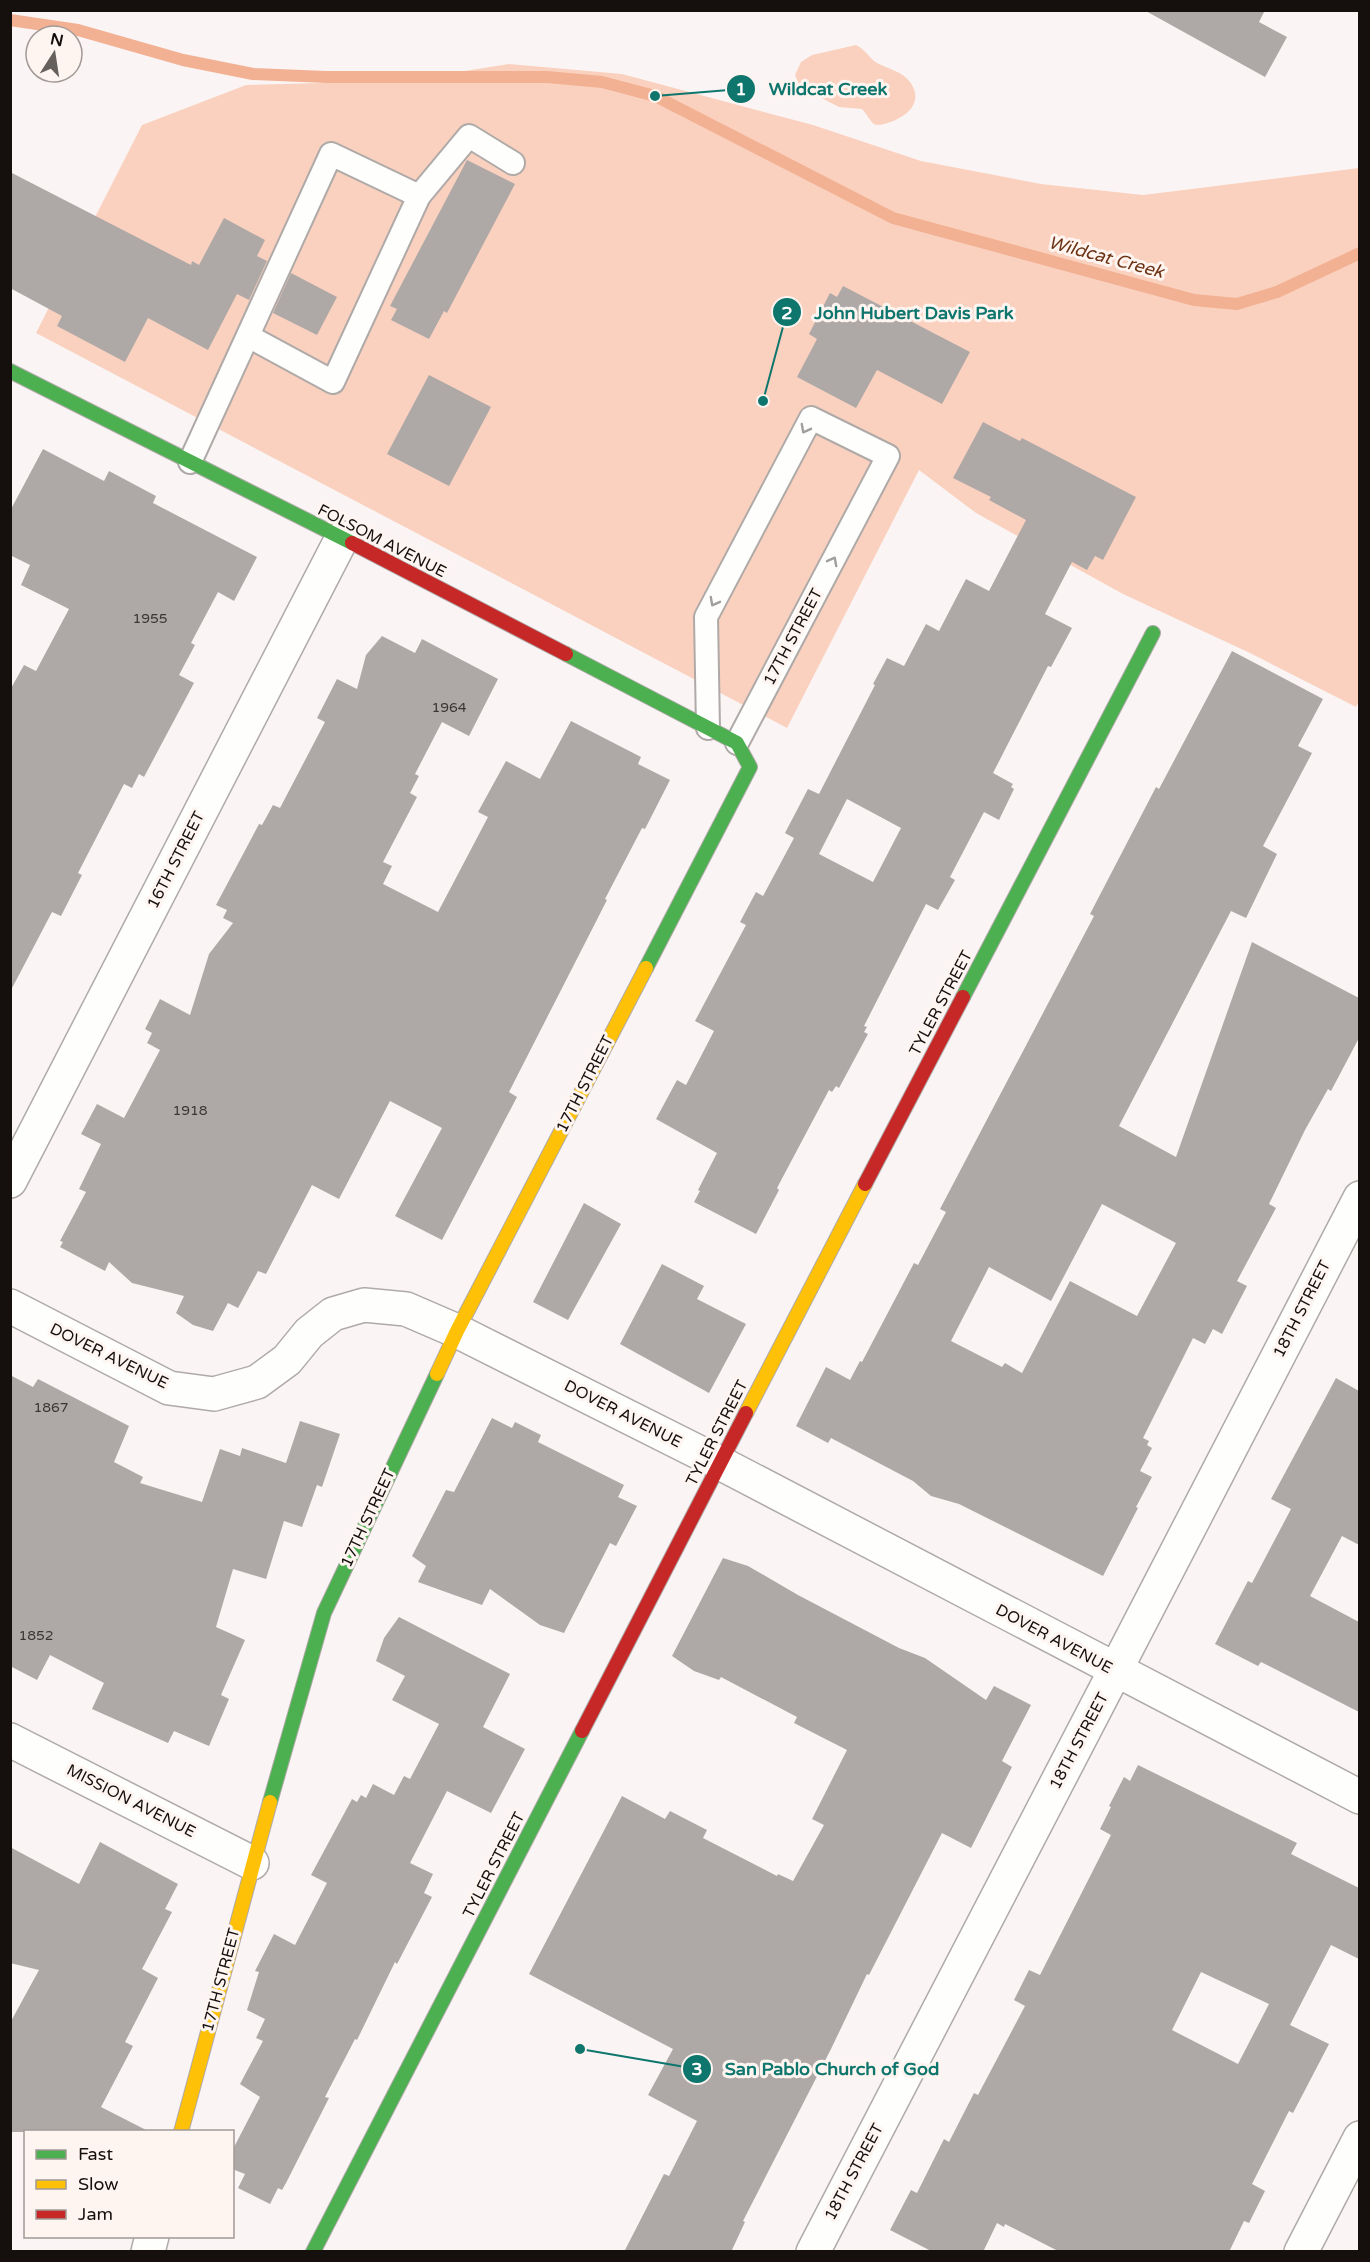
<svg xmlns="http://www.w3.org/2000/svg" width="1370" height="2262" font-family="'Varela Round',sans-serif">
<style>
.green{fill:#fad1bf}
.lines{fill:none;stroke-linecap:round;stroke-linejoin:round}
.stream{stroke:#f3b193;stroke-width:12}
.building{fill:#aea9a7;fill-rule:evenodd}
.lane-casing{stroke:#afaaa8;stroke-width:26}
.street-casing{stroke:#afaaa8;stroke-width:36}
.fast-casing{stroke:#afaaa8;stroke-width:16}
.slow-casing{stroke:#afaaa8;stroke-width:16}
.jam-casing{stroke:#afaaa8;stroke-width:16}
.lane{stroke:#fefefd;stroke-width:22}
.street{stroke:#fefefd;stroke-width:33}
.fast{stroke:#4caf50;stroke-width:14}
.slow{stroke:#ffc107;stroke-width:14}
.jam{stroke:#c62828;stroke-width:14}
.oneway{stroke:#a19f9d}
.labels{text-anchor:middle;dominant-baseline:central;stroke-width:6;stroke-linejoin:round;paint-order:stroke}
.number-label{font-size:14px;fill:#3b3634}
.street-label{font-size:16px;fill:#15100e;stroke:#fef4f0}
.water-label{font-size:18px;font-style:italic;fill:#6c3214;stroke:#fef4f0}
.leader{fill:none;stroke:#0f766e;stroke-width:2}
.callout-dot{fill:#0f766e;stroke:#fef4f0;stroke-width:2}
.mark-label{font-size:18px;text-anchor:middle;font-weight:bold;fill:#fff}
.callout-label{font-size:18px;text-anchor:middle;font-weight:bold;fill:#0f766e;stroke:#fef4f0;stroke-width:6;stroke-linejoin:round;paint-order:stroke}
</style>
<rect width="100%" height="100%" fill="#faf5f4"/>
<!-- green -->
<g class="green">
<path d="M856,45C866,50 869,58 877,63C888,69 902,71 910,82C925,103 906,117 888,123C883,124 879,126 874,124C870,121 866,113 862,109L839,107L800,87L795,75L801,62L812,55Z"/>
<polygon points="509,64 622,74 813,125 921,161 1041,184 1143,195 1359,168 1359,701 1356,707 1250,653 1123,594 976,513 919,470 787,728 36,333 142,125 246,85 401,81"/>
</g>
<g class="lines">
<!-- stream -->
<polyline class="stream" points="10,20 78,30 183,60 253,74 326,77 547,77 602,82 655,96 893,218 1194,300 1237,304 1277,292 1360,253"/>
</g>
<!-- building -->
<g class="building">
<polygon points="1144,10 1265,10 1259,22 1287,37 1265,77"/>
<polygon points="467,160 515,184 447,313 444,311 429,339 391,320 397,309 390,306"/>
<polygon points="10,172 191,265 192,261 199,265 224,218 265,240 257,256 267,261 249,300 237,294 208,350 148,318 125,362 57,326 62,316 10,288"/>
<polygon points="291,273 337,297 317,335 273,313"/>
<polygon points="843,286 970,352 942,404 877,370 856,408 797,377 817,339 809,334 830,293 837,297"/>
<polygon points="429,375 491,407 449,486 387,454"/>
<path d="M983,422L1020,441L1022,438L1136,497L1103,560L1095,556L1087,570L1072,562L1045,614L1072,628L1051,667L1048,666L993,773L1013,784L1011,787L1014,789L999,820L984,812L950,877L955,880L938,910L926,904L864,1026L867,1027L864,1032L868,1034L839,1088L836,1086L832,1092L829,1090L777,1188L779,1190L756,1234L694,1202L700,1191L698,1190L717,1153L656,1119L677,1080L686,1085L714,1031L695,1021L746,925L740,922L756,892L763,896L794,838L785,833L808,789L819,794L875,685L873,684L887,658L904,666L926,624L939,631L966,579L989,591L1026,520L989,500L991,497L953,478ZM847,799L901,828L873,882L819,854Z"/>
<polygon points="43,449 104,481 109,471 156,496 153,503 257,557 234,601 218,592 191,643 195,645 179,675 194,683 144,777 139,774 132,788 124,784 78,873 82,875 61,916 52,912 10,992 10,690 24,665 36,671 69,609 21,585 30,565 10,555 10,511"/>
<polygon points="382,636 415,653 422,639 498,679 469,736 442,722 415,774 419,776 410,793 417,797 383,862 392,866 383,884 438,912 488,817 478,812 506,761 540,779 571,721 641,757 638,764 670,780 645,829 642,828 605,899 607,900 509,1092 517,1097 442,1240 395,1216 442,1128 390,1101 339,1199 312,1185 266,1274 258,1271 238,1308 228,1303 213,1331 193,1325 176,1313 184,1296 132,1283 109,1262 105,1271 60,1247 63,1242 60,1241 86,1192 79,1189 101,1144 81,1134 97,1104 124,1118 160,1050 147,1043 152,1033 145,1029 160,999 190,1015 209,954 233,923 223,918 227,910 216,905 259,824 262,825 273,805 280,808 325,722 317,718 337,679 357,689 366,655"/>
<path d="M1232,651L1323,699L1298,746L1312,753L1263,846L1277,854L1246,918L1231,911L1119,1126L1176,1157L1252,942L1359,998V1038L1331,1091L1328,1089L1305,1130L1269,1204L1276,1208L1237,1281L1247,1286L1222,1334L1213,1329L1205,1344L1193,1338L1143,1438L1149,1441L1147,1445L1152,1448L1140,1471L1152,1477L1136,1507L1138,1508L1103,1576L959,1504L931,1496L913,1481L831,1438L828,1443L796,1426L826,1367L850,1380L860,1361L862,1362L914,1263L918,1265L946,1212L940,1209L1094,916L1090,914L1156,787L1159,789ZM1102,1204L1176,1243L1137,1316L1070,1281L1022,1373L1005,1363L1002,1367L951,1341L989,1267L1051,1301Z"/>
<polygon points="584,1203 621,1224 568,1320 533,1302"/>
<polygon points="662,1264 704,1286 697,1299 746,1324 709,1393 620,1344"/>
<polygon points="10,1375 33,1387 38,1379 129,1426 114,1462 143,1477 140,1483 202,1502 220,1449 240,1456 242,1448 286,1463 300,1421 340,1434 322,1487 317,1485 302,1527 284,1521 266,1579 233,1569 216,1627 245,1640 221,1695 229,1699 209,1746 174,1731 168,1743 92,1709 104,1683 50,1655 37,1680 10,1666"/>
<polygon points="1336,1378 1359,1391 1359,1545 1342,1536 1310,1596 1359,1622 1359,1712 1261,1662 1258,1666 1215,1644 1248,1581 1252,1583 1291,1509 1271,1499"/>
<polygon points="492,1418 512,1428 515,1422 541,1435 538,1442 624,1485 618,1497 637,1506 616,1546 610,1543 564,1633 540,1625 490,1589 482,1605 418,1582 426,1566 412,1556 446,1490 454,1492"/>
<polygon points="723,1558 748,1566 798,1595 899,1648 925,1658 986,1700 994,1686 1031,1705 1002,1761 1012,1767 971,1848 942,1833 869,1975 867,1974 831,2049 743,2221 745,2222 731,2252 624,2252 664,2174 669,2176 697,2121 648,2095 673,2049 529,1974 622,1796 665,1819 670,1811 707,1830 703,1838 777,1876 778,1874 793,1881 824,1825 812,1819 847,1750 794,1723 797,1717 721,1677 719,1680 694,1671 672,1656"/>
<polygon points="399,1617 510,1674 483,1727 525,1749 491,1813 447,1791 410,1863 433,1874 424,1893 432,1897 397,1964 395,1962 357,2040 355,2039 325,2097 329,2098 286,2183 282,2190 278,2188 270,2204 238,2188 245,2174 232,2169 232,2151 260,2097 240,2084 263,2041 256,2038 265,2019 247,2010 259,1972 255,1971 274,1934 295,1945 327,1883 311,1875 352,1799 357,1802 361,1795 366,1798 373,1784 394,1795 404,1776 410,1779 439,1724 392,1700 405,1676 376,1661 384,1638"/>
<path d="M1138,1765L1297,1843L1291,1854L1359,1888V1959L1331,1945L1290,2025L1329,2044L1293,2113L1289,2111L1252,2184L1265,2191L1249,2223L1244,2221L1229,2252H1060L1005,2224L1004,2227L997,2223L983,2252H933L890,2230L911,2190L917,2193L944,2139L949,2142L974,2093L978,2095L1025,2006L1014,2000L1029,1970L1040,1975L1111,1835L1100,1829L1111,1807L1109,1806L1124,1777L1130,1781ZM1201,1972L1269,2004L1238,2064L1172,2030Z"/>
<polygon points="100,1842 178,1884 165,1909 172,1912 142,1969 158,1978 125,2042 133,2046 101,2107 150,2132 10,2132 10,2023 39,1970 10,1963 10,1847 79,1884"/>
</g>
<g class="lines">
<defs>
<g id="lane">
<polyline points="419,196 469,136 513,163"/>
<polyline points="190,462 331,154 419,196 333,382 248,336"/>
<polyline points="708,728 706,617 811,418 888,456 737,743"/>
</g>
<g id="street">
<polyline points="10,1181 342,538"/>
<polyline points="10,1306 169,1388 214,1394 257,1382 287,1360 309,1333 333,1314 364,1305 406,1309 457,1331 720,1463 1360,1797"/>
<polyline points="10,1740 252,1863"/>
<polyline points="148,2252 152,2236"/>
<polyline points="813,2252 1115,1671 1360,1198"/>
<polyline points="1301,2252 1360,2138"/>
</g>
<g id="fast">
<polyline points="10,371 352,543"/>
<polyline points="566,654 737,743 750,767 646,968"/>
<polyline points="963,997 1153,633"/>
<polyline points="270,1802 324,1613 437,1374"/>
<polyline points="313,2252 582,1731"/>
</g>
<g id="slow">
<polyline points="437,1374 457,1331 646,968"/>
<polyline points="746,1413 865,1184"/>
<polyline points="181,2132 270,1802"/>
</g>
<g id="jam">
<polyline points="352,543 566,654"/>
<polyline points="865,1184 963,997"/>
<polyline points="582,1731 746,1413"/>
</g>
</defs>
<!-- lane casing -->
<use href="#lane" class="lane-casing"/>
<!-- street casing -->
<use href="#street" class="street-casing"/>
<!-- fast casing -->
<use href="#fast" class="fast-casing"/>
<!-- slow casing -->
<use href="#slow" class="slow-casing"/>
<!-- jam casing -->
<use href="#jam" class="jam-casing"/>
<!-- lane -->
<use href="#lane" class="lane"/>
<!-- street -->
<use href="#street" class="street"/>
<!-- fast -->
<use href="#fast" class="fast"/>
<!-- slow -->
<use href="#slow" class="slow"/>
<!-- jam -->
<use href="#jam" class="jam"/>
</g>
<!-- one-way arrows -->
<defs><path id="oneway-chevron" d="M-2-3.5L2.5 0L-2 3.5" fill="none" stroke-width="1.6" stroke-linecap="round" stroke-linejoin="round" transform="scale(1.5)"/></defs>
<g class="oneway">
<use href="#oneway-chevron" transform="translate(805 429) rotate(118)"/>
<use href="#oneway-chevron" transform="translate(833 561) rotate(-62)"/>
<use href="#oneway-chevron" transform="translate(714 602) rotate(118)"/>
</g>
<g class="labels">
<!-- number labels -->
<g class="number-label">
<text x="150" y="618">1955</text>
<text x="449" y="707">1964</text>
<text x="190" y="1110">1918</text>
<text x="51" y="1407">1867</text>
<text x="36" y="1635">1852</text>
</g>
<!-- street labels -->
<g class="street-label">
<text transform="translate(382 541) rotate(27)">FOLSOM AVENUE</text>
<text transform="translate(793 637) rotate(-62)">17TH STREET</text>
<text transform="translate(176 860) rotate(-63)">16TH STREET</text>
<text transform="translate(941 1003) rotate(-62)">TYLER STREET</text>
<text transform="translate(585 1084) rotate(-63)">17TH STREET</text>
<text transform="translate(1302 1309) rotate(-63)">18TH STREET</text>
<text transform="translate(109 1356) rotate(26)">DOVER AVENUE</text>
<text transform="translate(623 1414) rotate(27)">DOVER AVENUE</text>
<text transform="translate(717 1433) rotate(-63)">TYLER STREET</text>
<text transform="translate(368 1518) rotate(-65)">17TH STREET</text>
<text transform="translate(1054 1639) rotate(28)">DOVER AVENUE</text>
<text transform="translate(1079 1741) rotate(-62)">18TH STREET</text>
<text transform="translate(131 1801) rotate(27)">MISSION AVENUE</text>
<text transform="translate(494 1865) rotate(-63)">TYLER STREET</text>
<text transform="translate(221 1980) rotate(-75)">17TH STREET</text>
<text transform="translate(854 2172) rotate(-62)">18TH STREET</text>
</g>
<!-- water labels -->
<g class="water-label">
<text transform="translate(1106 257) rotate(15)">Wildcat Creek</text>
</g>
</g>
<!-- callouts -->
<path class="leader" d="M655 96L741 89M763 401L787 312M580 2049L697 2069"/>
<g class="callout-dot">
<circle cx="655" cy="96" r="6"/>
<circle cx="763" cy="401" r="6"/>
<circle cx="580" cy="2049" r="6"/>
<circle cx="741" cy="89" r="15"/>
<circle cx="787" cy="312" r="15"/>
<circle cx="697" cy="2069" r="15"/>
</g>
<g class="mark-label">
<text x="741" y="95">1</text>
<text x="787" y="319">2</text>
<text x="697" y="2075">3</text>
</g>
<g class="callout-label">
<text x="828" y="95">Wildcat Creek</text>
<text x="914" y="319">John Hubert Davis Park</text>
<text x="832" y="2075">San Pablo Church of God</text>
</g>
<!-- border -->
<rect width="1370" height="2262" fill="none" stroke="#15100e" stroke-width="24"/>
<!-- legend -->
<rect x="24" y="2130" width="210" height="108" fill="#fef4f0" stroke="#a19996" stroke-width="1.5"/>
<rect x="36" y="2150" width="30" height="9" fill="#4caf50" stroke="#a19996" stroke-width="1.5"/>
<text x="78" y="2160" font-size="18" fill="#15100e">Fast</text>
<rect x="36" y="2180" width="30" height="9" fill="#ffc107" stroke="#a19996" stroke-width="1.5"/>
<text x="78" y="2190" font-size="18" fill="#15100e">Slow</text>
<rect x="36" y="2210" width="30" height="9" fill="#c62828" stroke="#a19996" stroke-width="1.5"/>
<text x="78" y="2220" font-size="18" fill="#15100e">Jam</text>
<!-- north arrow -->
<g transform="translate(54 54) rotate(12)"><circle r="28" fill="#fef4f0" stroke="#a19996" stroke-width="1.5"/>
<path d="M0-4.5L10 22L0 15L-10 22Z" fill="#65605e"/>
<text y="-9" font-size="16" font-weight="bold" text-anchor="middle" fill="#15100e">N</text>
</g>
</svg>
